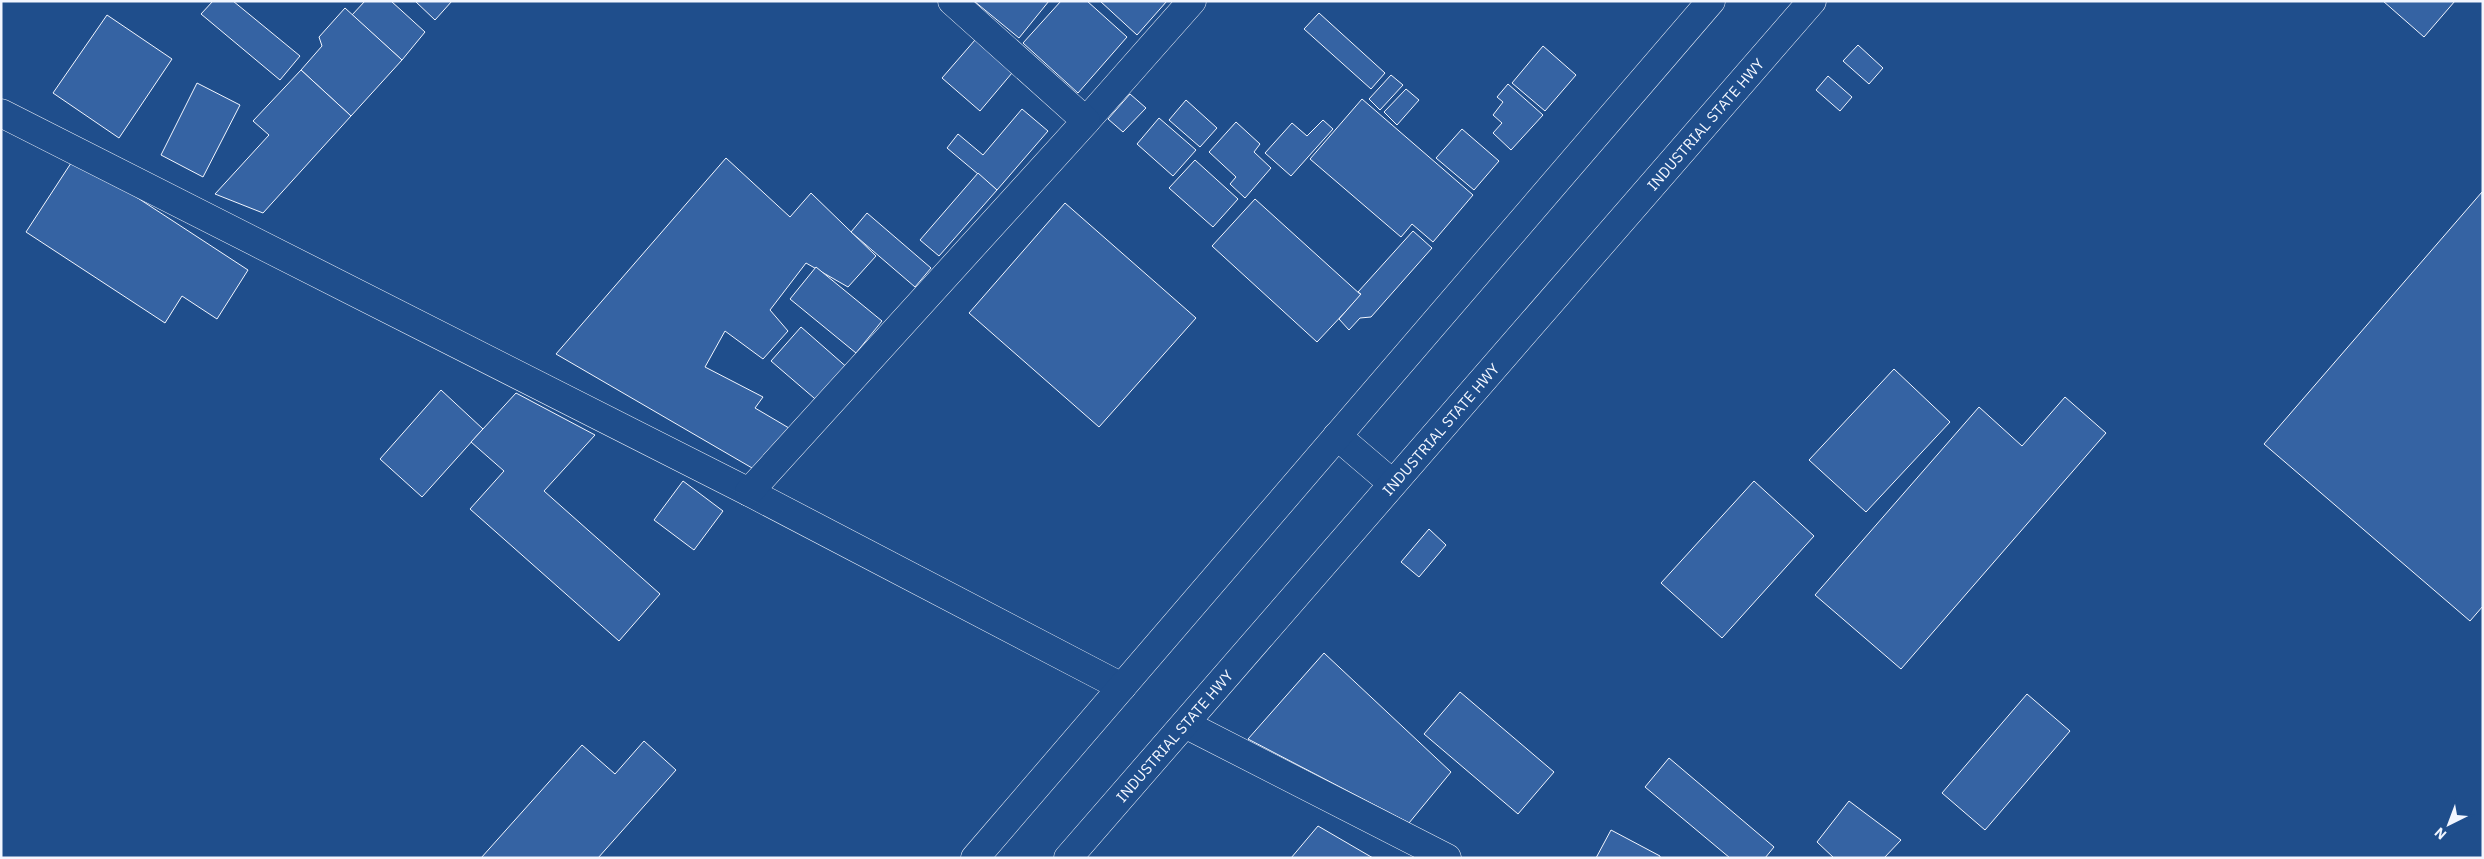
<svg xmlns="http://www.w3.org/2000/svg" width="2484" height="859" font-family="'IBM Plex Sans',sans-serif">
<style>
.building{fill:#3563a3;stroke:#f2f6ff}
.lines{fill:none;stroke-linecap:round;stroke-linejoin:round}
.minor-casing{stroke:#f2f6ff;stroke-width:29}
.major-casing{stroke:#f2f6ff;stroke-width:29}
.minor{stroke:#1f4e8c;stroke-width:28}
.major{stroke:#1f4e8c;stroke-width:28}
.labels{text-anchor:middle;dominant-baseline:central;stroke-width:4;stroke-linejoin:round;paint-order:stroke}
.street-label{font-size:15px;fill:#f2f6ff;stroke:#1f4e8c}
</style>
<rect width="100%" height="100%" fill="#1f4e8c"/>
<!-- building -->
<g class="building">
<polygon points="213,1 233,1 300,56 280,80 201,14"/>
<polygon points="365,1 391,1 425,32 402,60 352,15"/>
<polygon points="415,1 452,1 435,20"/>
<polygon points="974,1 1049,1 1019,38"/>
<polygon points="1061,1 1087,1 1127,37 1078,93 1023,43"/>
<polygon points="1100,1 1167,1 1137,35"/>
<polygon points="2383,1 2455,1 2424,37"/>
<polygon points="345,8 402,60 351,116 301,70 322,46 319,37"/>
<polygon points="1319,13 1385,73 1371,89 1304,29"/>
<polygon points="107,15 172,59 119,138 53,93"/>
<polygon points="975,40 1012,73 980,111 942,78"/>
<polygon points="1858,45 1883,68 1869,84 1843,61"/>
<polygon points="1543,46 1576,75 1545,111 1512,83"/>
<polygon points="301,70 351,116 263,213 215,194 269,135 253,121"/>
<polygon points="1391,75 1403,85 1380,110 1369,99"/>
<polygon points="1828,76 1852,97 1840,111 1816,90"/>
<polygon points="197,83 240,105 203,177 161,155"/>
<polygon points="1508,84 1543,115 1511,150 1493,133 1502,123 1493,115 1503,102 1497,97"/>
<polygon points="1406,89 1419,100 1397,125 1384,112"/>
<polygon points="1130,94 1146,108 1123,132 1108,119"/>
<polygon points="1362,99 1473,195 1433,242 1412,224 1401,237 1310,159"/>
<polygon points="1186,100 1217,128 1200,147 1169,120"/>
<polygon points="1022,109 1048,131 997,190 947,148 958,134 983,155"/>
<polygon points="1159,118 1196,150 1173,176 1137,144"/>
<polygon points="1323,120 1333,129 1291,176 1265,153 1292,123 1307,136"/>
<polygon points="1236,122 1260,144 1254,152 1271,168 1245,198 1230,184 1236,177 1209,152"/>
<polygon points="1462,129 1499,161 1474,190 1436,158"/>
<polygon points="75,157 248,270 217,319 182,296 165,323 26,232"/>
<polygon points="726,158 790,217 811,193 876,256 848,287 806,263 770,310 788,331 763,359 725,331 705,367 763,397 755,408 794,431 759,472 556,354"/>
<polygon points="1195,160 1238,199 1213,227 1169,188"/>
<polygon points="978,173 997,190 939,256 920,240"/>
<polygon points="2482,192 2483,606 2470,621 2264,444"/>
<polygon points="1255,199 1361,295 1317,342 1212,246"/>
<polygon points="1065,203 1196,318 1099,427 969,313"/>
<polygon points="867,213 931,268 915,287 851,232"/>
<polygon points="1413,231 1432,248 1371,317 1360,318 1349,330 1339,319 1361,294 1358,292"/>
<polygon points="816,267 882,321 856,353 790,299"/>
<polygon points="801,327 850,370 821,404 771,361"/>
<polygon points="1894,369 1950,422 1866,512 1809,460"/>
<polygon points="441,390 483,429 422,497 380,459"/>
<polygon points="516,393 595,435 544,491 660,594 619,641 470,509 504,471 471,442"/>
<polygon points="2065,397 2106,433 1901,669 1815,595 1979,407 2022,446"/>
<polygon points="683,481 723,511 694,550 654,520"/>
<polygon points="1754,481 1814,536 1722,638 1661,583"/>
<polygon points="1429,529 1446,545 1419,577 1401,562"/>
<polygon points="1324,653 1451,772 1409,823 1248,739"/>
<polygon points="1460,692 1554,772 1518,814 1424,734"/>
<polygon points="2027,694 2070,731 1985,830 1942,793"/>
<polygon points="644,741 676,770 598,858 481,858 582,745 615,774"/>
<polygon points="1669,758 1774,847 1765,858 1730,858 1645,787"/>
<polygon points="1849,801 1901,840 1884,858 1834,858 1817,842"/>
<polygon points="1318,826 1373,858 1291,858"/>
<polygon points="1611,830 1660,856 1660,858 1596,858"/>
</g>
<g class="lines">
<defs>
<g id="minor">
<polyline points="1,113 749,492 1122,687"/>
<polyline points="1086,121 1192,1"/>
<polyline points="749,492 1086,121 952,1"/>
<polyline points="1185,724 1447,858"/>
</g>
<g id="major">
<polyline points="1337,436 1392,483"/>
<polyline points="975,858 1711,1"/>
<path id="s1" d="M1068,858L1812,1"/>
</g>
</defs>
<!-- minor casing -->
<use href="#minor" class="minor-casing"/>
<!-- major casing -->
<use href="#major" class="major-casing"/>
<!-- minor -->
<use href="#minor" class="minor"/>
<!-- major -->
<use href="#major" class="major"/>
</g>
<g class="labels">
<!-- street labels -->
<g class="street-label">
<text stroke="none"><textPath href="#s1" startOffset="972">INDUSTRIAL STATE HWY</textPath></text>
<text stroke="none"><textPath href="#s1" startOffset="568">INDUSTRIAL STATE HWY</textPath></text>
<text stroke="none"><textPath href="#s1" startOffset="162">INDUSTRIAL STATE HWY</textPath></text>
</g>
</g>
<!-- border -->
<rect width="2484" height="859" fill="none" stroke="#f2f6ff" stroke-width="5"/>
<!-- north arrow -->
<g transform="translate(2449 824) rotate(222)" stroke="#1f4e8c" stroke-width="4" paint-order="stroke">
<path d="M0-4L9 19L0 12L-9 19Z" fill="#f2f6ff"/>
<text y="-8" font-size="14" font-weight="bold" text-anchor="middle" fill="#f2f6ff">N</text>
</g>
</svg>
